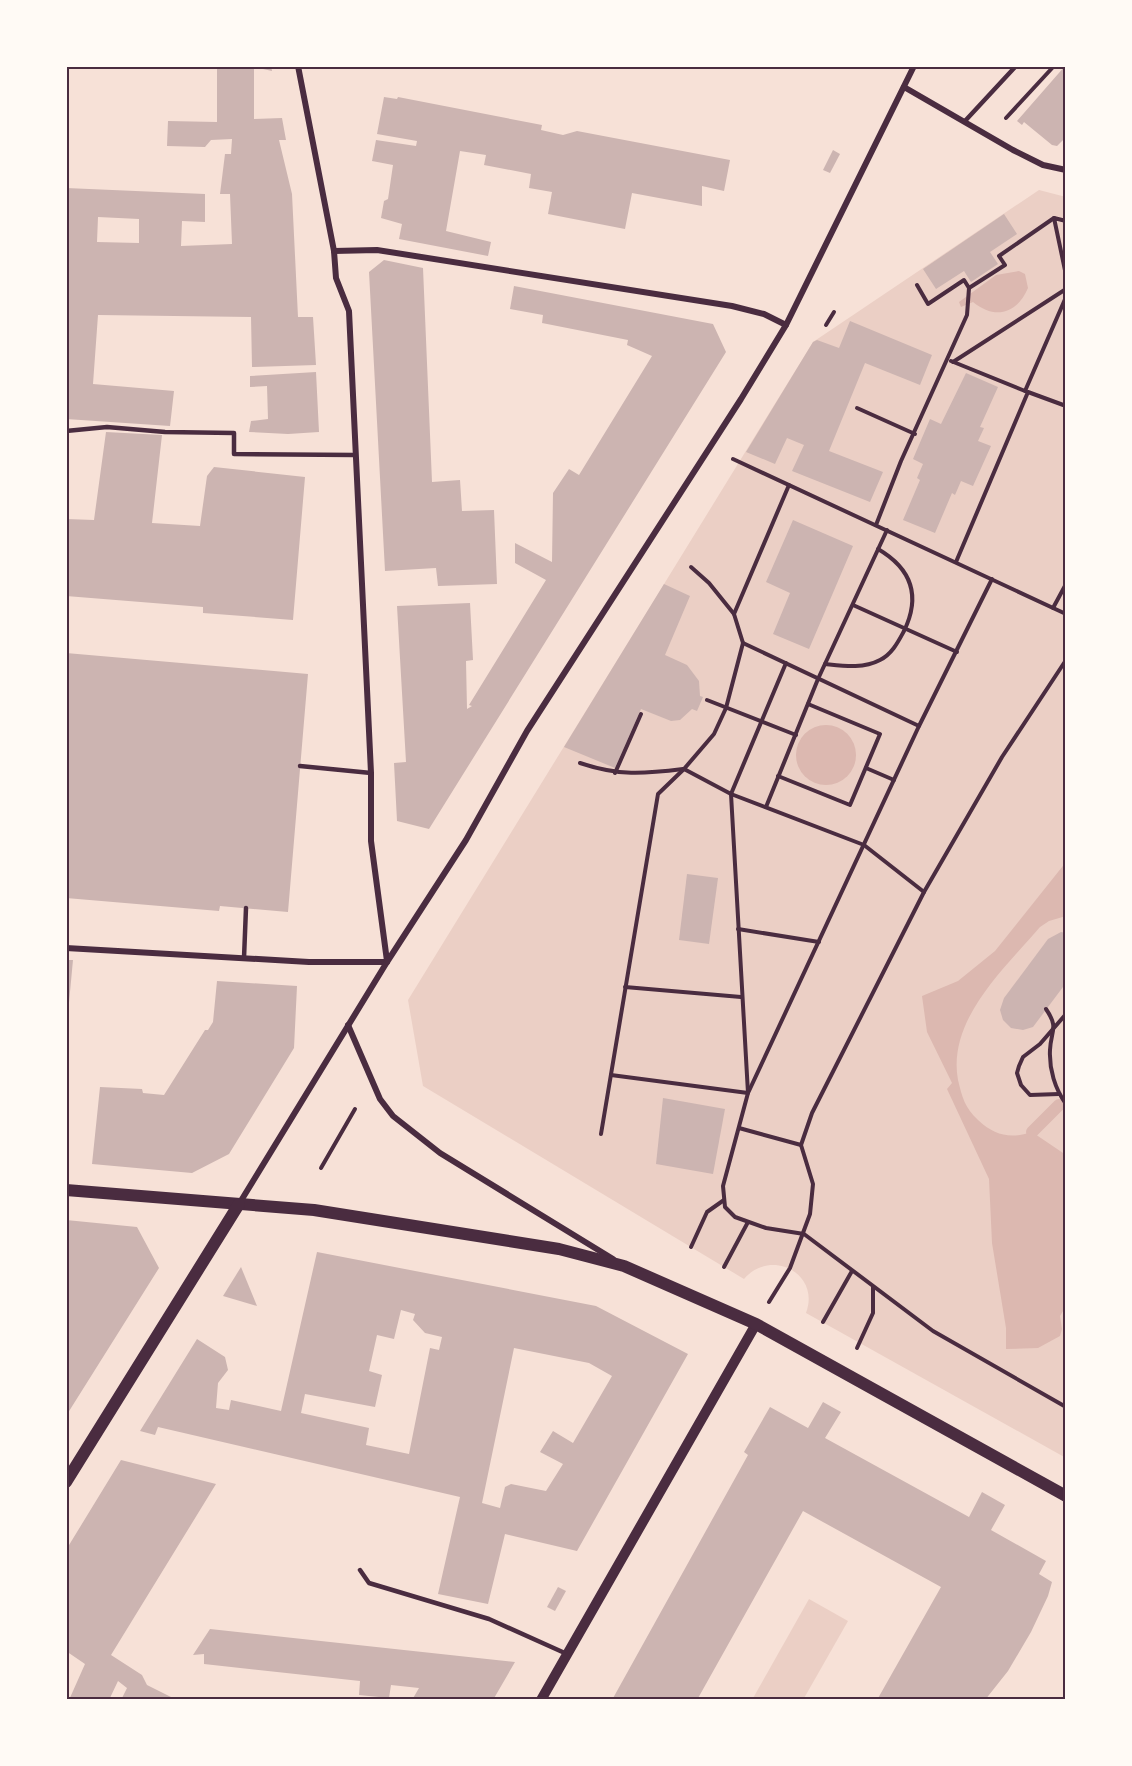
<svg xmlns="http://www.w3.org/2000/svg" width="1132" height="1766" font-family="Montserrat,sans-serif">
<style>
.green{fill:#ebcfc5}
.water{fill:#dcb8b0}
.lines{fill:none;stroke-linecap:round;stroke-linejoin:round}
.stream{stroke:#dcb8b0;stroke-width:12}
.building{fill:#ccb4b1;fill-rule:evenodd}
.path{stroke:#4a2c40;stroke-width:4}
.service{stroke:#4a2c40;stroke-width:4.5}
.minor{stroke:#4a2c40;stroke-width:6}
.tertiary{stroke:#4a2c40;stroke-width:10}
.secondary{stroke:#4a2c40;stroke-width:12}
.neatline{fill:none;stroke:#4a2c40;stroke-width:2}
</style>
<rect width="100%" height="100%" fill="#f7e1d7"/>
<!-- green -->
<g class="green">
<path d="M1039,190L1066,197V1458L806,1313C821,1273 770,1248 744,1279L423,1086L408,1000L813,342Z"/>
<polygon points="809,1599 848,1621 803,1700 752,1700"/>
</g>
<!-- water -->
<g class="water">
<path d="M1019,271L1025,274L1028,288C1017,314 995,320 973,302L961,307L959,302L996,275Z"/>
<circle cx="826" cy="755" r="30"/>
<path d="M1066,862V916L1049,921L1040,927C1004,969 947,1020 958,1080C962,1097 965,1108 978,1120C995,1136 1011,1139 1032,1132L1066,1155V1306L1060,1316L1062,1329L1060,1336L1038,1348L1006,1349V1328L992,1243L989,1179L947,1089L952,1083L927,1032L922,996L958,981L995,951Z"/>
</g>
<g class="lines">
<!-- stream -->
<polyline class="stream" points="1032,1132 1059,1105"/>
</g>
<!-- building -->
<g class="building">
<path d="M217,66H271L272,71L254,67V119L282,118L286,140H279L292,194L298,317H313L316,365L252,367L251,317L98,315L93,384L174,391L170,426L66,419V188L205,194V222L182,221L181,246L232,244L230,194H220L225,154H231L232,139L211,140L205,147L167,146L168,121L217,122ZM98,217L139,219V243L97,242Z"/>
<polygon points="1065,66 1066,137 1057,146 1052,145 1024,122 1022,125 1017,121"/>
<polygon points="384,97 397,99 398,97 542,125 541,130 563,135 577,131 730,160 724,191 702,186 702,206 632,193 625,229 548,214 552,192 529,188 531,174 484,165 486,155 460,151 446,231 491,242 488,256 399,239 402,224 381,218 384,201 388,199 393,165 372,161 376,140 416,146 417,141 377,134"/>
<polygon points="833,150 840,154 830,173 823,170"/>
<polygon points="1004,214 1017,234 990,252 998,264 971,282 964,271 936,289 923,269"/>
<polygon points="384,260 423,268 432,482 460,480 462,511 494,510 497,584 438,586 436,568 385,571 369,272"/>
<polygon points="514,286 713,324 726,352 429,829 397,821 394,763 406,762 397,606 470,603 473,660 466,661 467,709 472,706 469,705 546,580 515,563 515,543 552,562 553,493 569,469 579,475 652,356 627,345 628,340 542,323 543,315 510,309"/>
<polygon points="850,321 932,355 920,385 865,363 829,451 883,472 870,502 792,471 804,445 787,438 775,464 746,452 813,342 817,340 839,348"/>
<polygon points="316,372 319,432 288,434 249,432 251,421 268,419 267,386 250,387 250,376"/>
<polygon points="966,373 998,387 980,427 984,428 978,441 991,446 973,486 961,481 955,495 952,493 935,533 903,520 920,480 917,478 923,464 913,459 930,419 941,424"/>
<polygon points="106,432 162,435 152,523 200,526 207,476 214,467 305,477 293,620 203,613 203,607 66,596 66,519 94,520"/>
<polygon points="793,520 853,546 809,649 773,634 790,593 766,582"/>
<polygon points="664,584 690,596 665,655 687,665 699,681 700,696 703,697 697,711 692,709 680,720 671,721 641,709 615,768 564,747"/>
<polygon points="66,653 308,674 288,912 220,906 219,911 66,898"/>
<polygon points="687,874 718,878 709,944 679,940"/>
<polygon points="1061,932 1066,933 1066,983 1033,1027 1023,1030 1011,1028 1003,1020 1000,1010 1004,998 1048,939"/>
<polygon points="66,960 73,960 68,1013 66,1013"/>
<polygon points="217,981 297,986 294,1048 229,1154 192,1173 92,1164 100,1087 142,1089 143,1093 164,1095 205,1030 208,1030 213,1022"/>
<polygon points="663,1098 725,1109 713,1174 656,1164"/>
<polygon points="66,1220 137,1227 159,1268 66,1416 68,1280 66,1280"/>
<path d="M317,1252L596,1306L688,1354L577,1551L505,1534L488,1604L438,1594L460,1497L158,1427L155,1435L140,1431L197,1339L225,1357L228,1370L218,1383L216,1408L229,1410L231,1400L281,1411ZM401,1310L415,1314L413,1320L425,1333L442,1337L439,1350L430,1348L409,1454L366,1445L369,1428L301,1413L305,1394L375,1407L382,1375L369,1371L377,1335L394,1339ZM514,1348L589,1363L612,1376L573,1443L553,1431L540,1452L563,1464L546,1491L511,1484L505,1487L500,1508L482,1503Z"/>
<polygon points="241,1267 257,1306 223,1296"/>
<polygon points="823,1402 841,1412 825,1438 969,1517 982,1492 1005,1505 991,1530 1046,1561 1039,1574 1052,1582 1048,1596 1031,1632 1008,1671 985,1700 877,1700 941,1587 803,1511 697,1700 612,1700 748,1455 744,1452 770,1407 808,1428"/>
<polygon points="121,1460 216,1484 111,1655 142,1675 147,1685 177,1700 121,1700 127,1688 118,1681 109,1700 69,1700 85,1664 66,1651 66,1550"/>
<polygon points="558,1587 566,1591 555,1611 547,1607"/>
<polygon points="210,1629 515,1662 493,1700 412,1700 419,1688 391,1685 389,1698 359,1695 360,1681 204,1664 204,1654 193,1655"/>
</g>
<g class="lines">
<!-- path -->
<g class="path">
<polyline points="1006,118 1054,66"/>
<polyline points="1066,221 1054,218 1066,275"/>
<polyline points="917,285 928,304 964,280 969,288 1005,265 999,256 1054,218"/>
<polyline points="826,325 834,312"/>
<polyline points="951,361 1025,391"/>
<polyline points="953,362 1066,289"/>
<polyline points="1025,391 1066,297"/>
<polyline points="857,408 915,434"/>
<polyline points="733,459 1066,614"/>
<polyline points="789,485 734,614 743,643 726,708 714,734 684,769 731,794 864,845 924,892"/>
<polyline points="876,525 901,461 967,315 969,288"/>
<polyline points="956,562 1028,392 1066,406"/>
<polyline points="691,567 709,583 734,614"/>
<polyline points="992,579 919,726 748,1093 723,1186 725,1207 735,1217 766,1228 804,1234 933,1331 1066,1407"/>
<polyline points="853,605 957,652"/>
<polyline points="1053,608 1066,584"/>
<polyline points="743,643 919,726"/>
<path d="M825,664C844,666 863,669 880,660C892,654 898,642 904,631C921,596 912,569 878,549"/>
<polyline points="707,700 796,735"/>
<path d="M580,763C619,776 643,774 683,769"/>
<polyline points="866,768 894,780"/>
<polyline points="615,773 641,714"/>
<polyline points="778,776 850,805 880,734 808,704"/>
<polyline points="766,807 818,679 887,530"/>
<polyline points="738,929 819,942"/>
<polyline points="625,987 741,997"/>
<path d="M1046,1009C1059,1028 1051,1030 1050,1050C1049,1069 1055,1089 1066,1104"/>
<polyline points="611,1075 748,1093 731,794 786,663"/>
<polyline points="1059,1094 1030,1095 1021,1085 1017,1073 1019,1066 1023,1057 1040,1044 1066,1014"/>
<polyline points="739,1128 801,1145"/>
<polyline points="601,1134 658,794 684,769"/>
<polyline points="321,1168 355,1109"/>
<polyline points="691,1247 707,1212 724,1200"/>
<polyline points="724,1267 748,1222"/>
<polyline points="769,1302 790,1268 810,1214 813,1184 801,1145 812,1113 924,892 1002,757 1066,660"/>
<polyline points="823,1322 852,1271"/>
<polyline points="857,1348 873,1313 873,1287"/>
</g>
<!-- service -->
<g class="service">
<polyline points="965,121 1016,66"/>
<polyline points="66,431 107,427 165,432 234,433 234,454 355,455"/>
<polyline points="300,766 371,773"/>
<polyline points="244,958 246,908"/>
<polyline points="360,1570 369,1583 489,1619 567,1654"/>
</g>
<!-- minor -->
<g class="minor">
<polyline points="298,66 334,251 336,278 349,311 371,773 371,841 387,961"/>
<polyline points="904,87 1013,150 1043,165 1066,170"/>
<polyline points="334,251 377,250 732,306 764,314 786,325"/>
<polyline points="66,948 309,962 387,962"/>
<polyline points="348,1025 380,1099 393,1116 440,1153 613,1259"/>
<polyline points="239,1204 387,962 466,840 527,731 741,399 786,325 914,66"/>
</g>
<!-- tertiary -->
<polyline class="tertiary" points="541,1700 756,1324"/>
<!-- secondary -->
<g class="secondary">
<polyline points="66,1190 314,1210 559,1249 624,1266 756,1324 1066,1496"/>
<polyline points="66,1482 239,1204"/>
</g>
</g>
<!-- border -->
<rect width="1132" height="1766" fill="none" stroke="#fffaf5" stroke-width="135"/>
<rect x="68" y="68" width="996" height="1630" class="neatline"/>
</svg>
